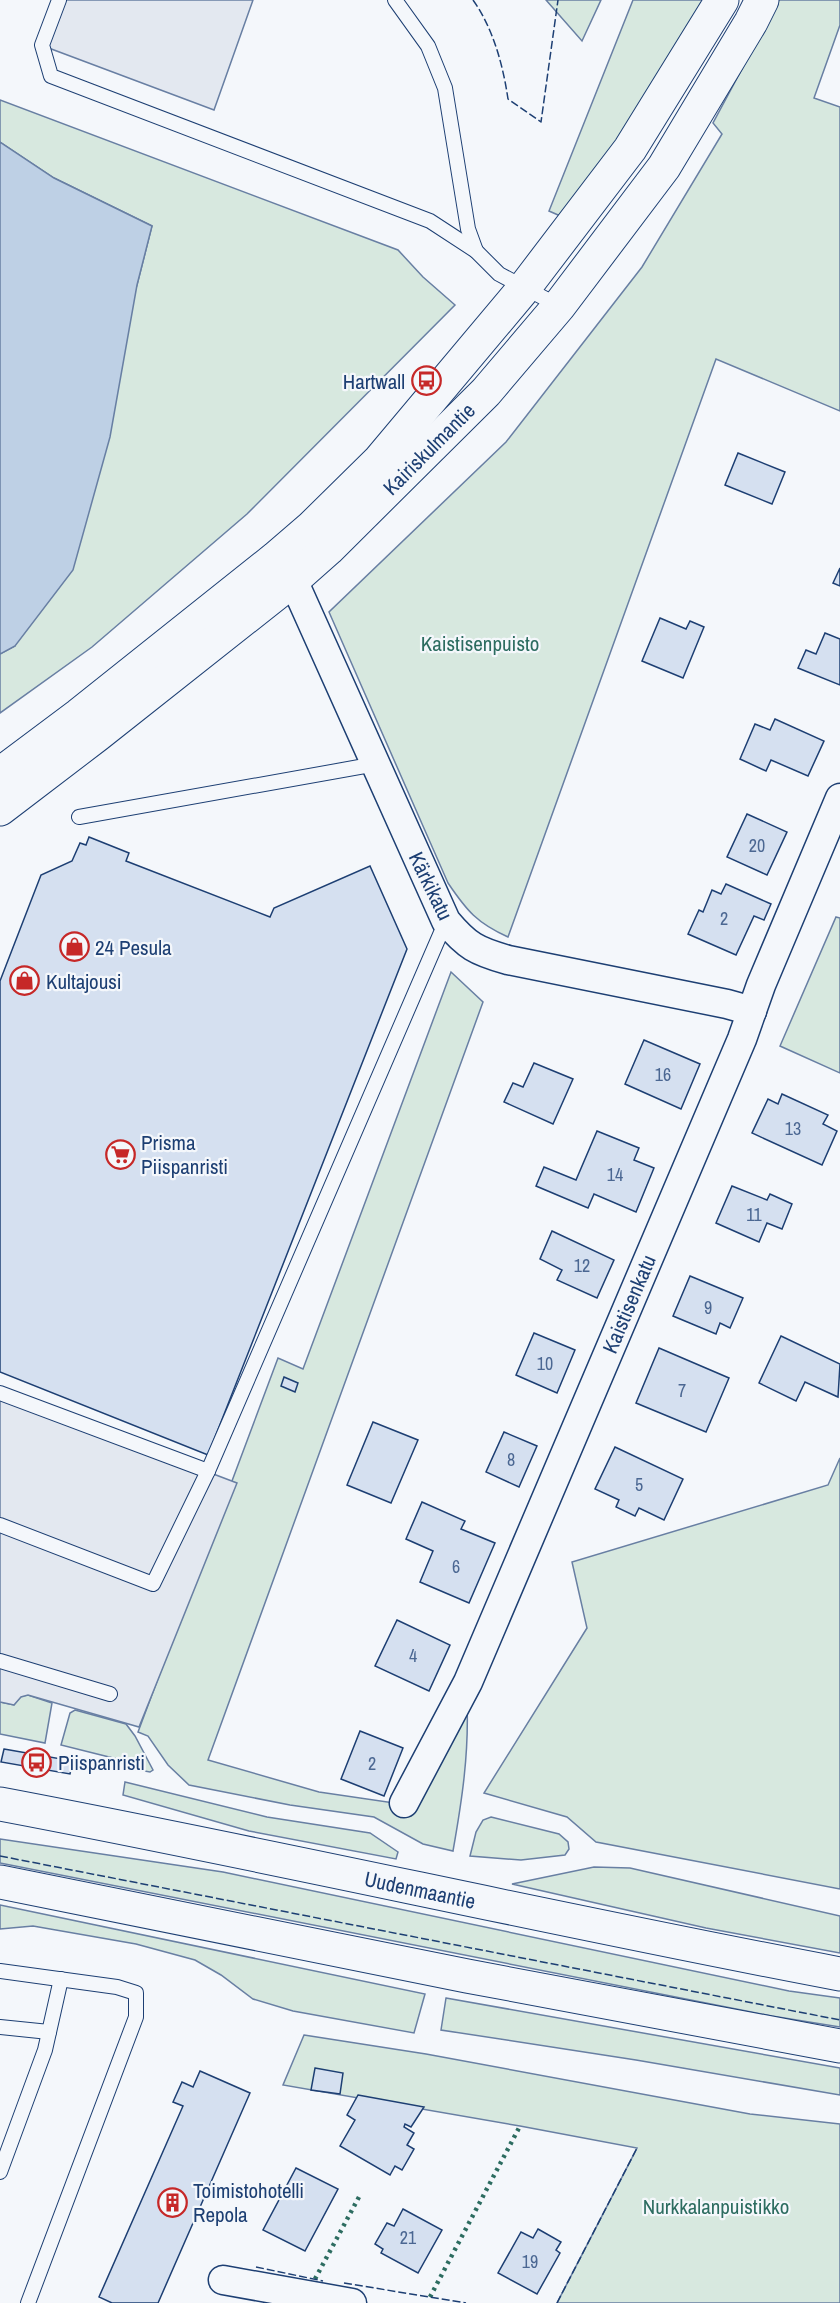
<svg xmlns="http://www.w3.org/2000/svg" width="840" height="2303" font-family="'Archivo Narrow',sans-serif">
<style>
.green{fill:#d7e8df;stroke:#687fa3;stroke-width:1.5}
.parking{fill:#e3e8f0;stroke:#687fa3;stroke-width:1.5}
.water{fill:#bed0e5;stroke:#687fa3;stroke-width:1.5}
.building{fill:#d5e0f0;stroke:#1d3f73;stroke-width:1.5}
.lines{fill:none;stroke-linecap:round;stroke-linejoin:round}
.lane-casing{stroke:#1d3f73;stroke-width:16}
.street-casing{stroke:#1d3f73;stroke-width:31}
.secondary-casing{stroke:#1d3f73;stroke-width:35}
.lane{stroke:#f4f7fb;stroke-width:14}
.street{stroke:#f4f7fb;stroke-width:28}
.secondary{stroke:#f4f7fb;stroke-width:33}
.hedge{stroke:#2c6c60;stroke-width:4.5;stroke-dasharray:3 4.5;stroke-linecap:butt}
.fence{stroke:#1d3f73;stroke-width:1.5;stroke-dasharray:8 3;stroke-linecap:butt}
.labels{text-anchor:middle;dominant-baseline:central;stroke-width:4.5;stroke-linejoin:round;paint-order:stroke}
.number-label{font-size:18px;fill:#4b6792}
.poi-label{font-size:21px;fill:#1d3f73;stroke:#f4f7fb;text-anchor:start}
.street-label{font-size:21px;fill:#1d3f73;stroke:#f4f7fb}
.park-label{font-size:21px;fill:#2c6c60;stroke:#f4f7fb}
</style>
<rect width="100%" height="100%" fill="#f4f7fb"/>
<!-- green -->
<g class="green">
<polygon points="546,0 601,0 582,41"/>
<polygon points="633,0 706,0 695,23 565,218 549,211"/>
<path d="M779,0H840V25L814,98L840,107V411L716,359L508,937C477,923 467,911 448,883L329,612L506,442L642,267L722,134L713,123Z"/>
<polygon points="0,100 398,250 423,277 455,305 247,514 92,647 0,713 0,654 15,646 137,285 152,226 54,178 0,142"/>
<polygon points="836,917 840,918 840,1073 780,1046"/>
<path d="M451,972L483,1002L208,1760L319,1792L394,1803L467,1703C469,1754 462,1800 453,1851L423,1844L374,1817L290,1805L189,1785L168,1765L148,1736L138,1732L278,1358L303,1369Z"/>
<polygon points="840,1458 840,1889 596,1842 567,1817 484,1793 587,1628 572,1562 828,1485"/>
<polygon points="28,1695 52,1703 45,1743 0,1734 0,1702 14,1705 21,1696"/>
<polygon points="75,1710 126,1724 135,1736 153,1770 150,1772 128,1768 117,1759 61,1745 70,1713"/>
<polygon points="125,1782 267,1817 370,1833 398,1852 396,1859 249,1831 123,1795"/>
<polygon points="491,1817 559,1834 568,1842 569,1849 565,1855 521,1860 470,1856 476,1832 483,1820"/>
<polygon points="0,1839 223,1872 789,1991 840,1998 840,2027 772,2016 0,1863"/>
<polygon points="594,1867 630,1868 840,1916 840,1953 706,1928 512,1884"/>
<polygon points="0,1905 425,1994 414,2033 293,2011 253,1999 221,1975 195,1960 136,1944 33,1926 0,1929"/>
<polygon points="446,1998 840,2068 840,2095 636,2060 441,2030"/>
<polygon points="304,2035 426,2054 750,2114 840,2124 840,2303 557,2303 637,2148 520,2126 283,2085"/>
</g>
<!-- parking -->
<g class="parking">
<polygon points="64,0 253,0 214,110 46,47"/>
<polygon points="0,1393 237,1483 139,1727 28,1695 21,1697 14,1705 0,1702"/>
</g>
<!-- water -->
<polygon class="water" points="0,142 54,178 152,226 137,285 110,437 73,570 15,646 0,654"/>
<!-- building -->
<g class="building">
<polygon points="738,453 785,472 772,504 725,485"/>
<polygon points="840,568 840,586 833,583"/>
<polygon points="660,618 686,629 690,621 704,627 683,678 642,661"/>
<polygon points="825,633 840,639 840,685 798,668 806,650 816,654"/>
<polygon points="775,719 824,741 808,776 771,760 766,771 740,759 755,724 770,730"/>
<polygon points="747,814 787,832 767,875 727,857"/>
<polygon points="89,837 129,853 126,861 270,917 274,908 370,866 407,949 208,1455 0,1372 0,981 41,875 72,861 80,843 86,845"/>
<polygon points="726,884 771,904 764,920 754,916 736,955 688,934 699,910 703,912 712,890 721,894"/>
<polygon points="644,1040 700,1064 681,1109 625,1084"/>
<polygon points="534,1063 573,1079 553,1124 504,1102 513,1083 523,1087"/>
<polygon points="782,1094 828,1115 823,1124 837,1131 822,1165 752,1133 768,1099 778,1104"/>
<polygon points="597,1131 639,1148 634,1160 654,1168 636,1212 594,1194 588,1208 536,1186 544,1167 576,1180"/>
<polygon points="732,1186 767,1200 770,1194 792,1204 782,1229 767,1223 759,1242 716,1223"/>
<polygon points="552,1231 614,1260 597,1298 557,1280 562,1270 540,1259"/>
<polygon points="690,1276 743,1298 730,1328 720,1323 716,1334 673,1316"/>
<polygon points="534,1333 575,1350 557,1393 516,1375"/>
<polygon points="781,1336 840,1364 838,1397 805,1382 796,1401 759,1383"/>
<polygon points="659,1348 729,1378 706,1432 636,1403"/>
<polygon points="284,1377 298,1383 295,1392 281,1386"/>
<polygon points="373,1422 418,1440 391,1503 347,1485"/>
<polygon points="504,1432 537,1446 519,1487 486,1472"/>
<polygon points="615,1447 683,1479 664,1520 639,1508 635,1516 616,1507 619,1500 595,1489"/>
<polygon points="422,1502 465,1521 461,1529 495,1543 469,1603 420,1582 433,1551 406,1539"/>
<polygon points="397,1620 450,1645 429,1691 375,1666"/>
<polygon points="360,1731 403,1748 384,1796 341,1779"/>
<polygon points="4,1749 73,1761 70,1774 1,1762"/>
<polygon points="315,2068 343,2073 340,2094 311,2090"/>
<polygon points="200,2071 250,2093 158,2303 112,2303 99,2297 183,2106 173,2102 182,2082 193,2087"/>
<polygon points="358,2095 424,2107 411,2127 405,2124 404,2127 414,2133 407,2145 414,2149 402,2170 395,2166 390,2175 340,2146 355,2120 347,2115"/>
<polygon points="296,2168 338,2189 305,2251 263,2230"/>
<polygon points="403,2209 442,2230 418,2273 381,2253 383,2249 375,2244 387,2223 394,2226"/>
<polygon points="538,2229 561,2242 556,2250 560,2253 537,2294 498,2273 521,2232 533,2238"/>
</g>
<g class="lines">
<defs>
<g id="lane">
<polyline points="59,0 42,45 51,76 430,221 476,251 499,274 559,306"/>
<polyline points="395,0 428,46 445,88 468,229 476,251"/>
<polyline points="79,817 376,764"/>
<polyline points="0,1393 208,1471"/>
<polyline points="0,1525 153,1584 208,1471 446,921"/>
<polyline points="0,1661 110,1694"/>
<polyline points="0,1971 117,1987 136,1993 136,2017 28,2303"/>
<polyline points="0,2027 49,2032"/>
<polyline points="0,2172 45,2050 61,1979"/>
</g>
<g id="street">
<path d="M279,562L293,580L446,921C467,946 476,951 508,960L727,1004L752,1011"/>
<polyline points="404,1803 468,1682 742,1039 761,985 840,798"/>
<polyline points="223,2280 352,2303"/>
</g>
<g id="secondary">
<polyline points="0,774 79,715 276,558 312,527 379,461 525,287 630,149 722,0"/>
<polyline points="0,809 97,735 293,580 328,549 486,392 559,306 664,167 751,22 762,0"/>
<path d="M0,1804C281,1857 559,1921 840,1974"/>
<polyline points="0,1882 467,1976 840,2046"/>
</g>
</defs>
<!-- lane casing -->
<use href="#lane" class="lane-casing"/>
<!-- street casing -->
<use href="#street" class="street-casing"/>
<!-- secondary casing -->
<use href="#secondary" class="secondary-casing"/>
<!-- lane -->
<use href="#lane" class="lane"/>
<!-- street -->
<use href="#street" class="street"/>
<!-- secondary -->
<use href="#secondary" class="secondary"/>
<!-- hedge -->
<g class="hedge">
<polyline points="315,2279 359,2197"/>
<polyline points="430,2297 520,2126"/>
</g>
<!-- fence -->
<g class="fence">
<path d="M473,0C493,28 503,65 508,99L541,122L558,0"/>
<polyline points="0,1856 840,2020"/>
<polyline points="256,2267 323,2281"/>
<polyline points="344,2283 466,2303"/>
<polyline points="557,2303 637,2148"/>
</g>
</g>
<!-- icons -->
<defs>
<symbol id="bus-ring" viewBox="-11 -11 22 22"><circle r="9.5" fill="#f4f7fb" stroke="#c62828" stroke-width="1.5"/><path d="M-5-6H5V4H4V6H2V4H-2V6H-4V4H-5ZM-3.5-4V0h7V-4ZM-3.5 1.2v1.5H-2V1.2ZM2 1.2v1.5H3.5V1.2Z" fill="#c62828"/></symbol>
<symbol id="shop-ring" viewBox="-11 -11 22 22"><circle r="9.5" fill="#f4f7fb" stroke="#c62828" stroke-width="1.5"/><path d="M-5-2.5h2.3a2.7 3.5 0 0 1 5.4 0H5L5.5 6h-11ZM-1.5-2.5h3a1.5 2.3 0 0 0-3 0Z" fill="#c62828"/></symbol>
<symbol id="supermarket-ring" viewBox="-11 -11 22 22"><circle r="9.5" fill="#f4f7fb" stroke="#c62828" stroke-width="1.5"/><path d="M-6-5.5h2.5l.6 2H6L4.5 2H-2.5L-4.4-4H-6ZM-1.5 3.2a1.3 1.3 0 1 0 .1 0ZM3 3.2a1.3 1.3 0 1 0 .1 0Z" fill="#c62828"/></symbol>
<symbol id="building-ring" viewBox="-11 -11 22 22"><circle r="9.5" fill="#f4f7fb" stroke="#c62828" stroke-width="1.5"/><path d="M-4-6H4V6H1V3H-1V6H-4ZM-2.5-4.3h1.7v1.8h-1.7ZM.8-4.3h1.7v1.8H.8ZM-2.5-1h1.7V.8h-1.7ZM.8-1h1.7V.8H.8Z" fill="#c62828"/></symbol>
</defs>
<g fill-rule="evenodd">
<use href="#bus-ring" x="410" y="364" width="33" height="33"/>
<use href="#shop-ring" x="58" y="930" width="33" height="33"/>
<use href="#shop-ring" x="8" y="964" width="33" height="33"/>
<use href="#supermarket-ring" x="104" y="1138" width="33" height="33"/>
<use href="#bus-ring" x="20" y="1746" width="33" height="33"/>
<use href="#building-ring" x="156" y="2186" width="33" height="33"/>
</g>
<g class="labels">
<!-- number labels -->
<g class="number-label">
<text x="757" y="845">20</text>
<text x="724" y="918">2</text>
<text x="663" y="1074">16</text>
<text x="793" y="1128">13</text>
<text x="615" y="1174">14</text>
<text x="754" y="1214">11</text>
<text x="582" y="1265">12</text>
<text x="708" y="1307">9</text>
<text x="545" y="1363">10</text>
<text x="682" y="1390">7</text>
<text x="511" y="1459">8</text>
<text x="639" y="1484">5</text>
<text x="456" y="1566">6</text>
<text x="413" y="1655">4</text>
<text x="372" y="1763">2</text>
<text x="408" y="2237">21</text>
<text x="530" y="2261">19</text>
</g>
<!-- poi labels -->
<g class="poi-label">
<text x="405" y="381" text-anchor="end">Hartwall</text>
<text x="95" y="947">24 Pesula</text>
<text x="46" y="981">Kultajousi</text>
<text x="141" y="1142">Prisma<tspan x="141" dy="24">Piispanristi</tspan></text>
<text x="58" y="1762">Piispanristi</text>
<text x="193" y="2190">Toimistohotelli<tspan x="193" dy="24">Repola</tspan></text>
</g>
<!-- street labels -->
<g class="street-label">
<text transform="translate(429 449) rotate(-45)">Kairiskulmantie</text>
<text transform="translate(431 886) rotate(64)">Kärkikatu</text>
<text transform="translate(629 1304) rotate(-67)">Kaistisenkatu</text>
<text transform="translate(420 1890) rotate(12)">Uudenmaantie</text>
</g>
<!-- park labels -->
<g class="park-label">
<text x="480" y="643">Kaistisenpuisto</text>
<text x="716" y="2206">Nurkkalanpuistikko</text>
</g>
</g>
</svg>
